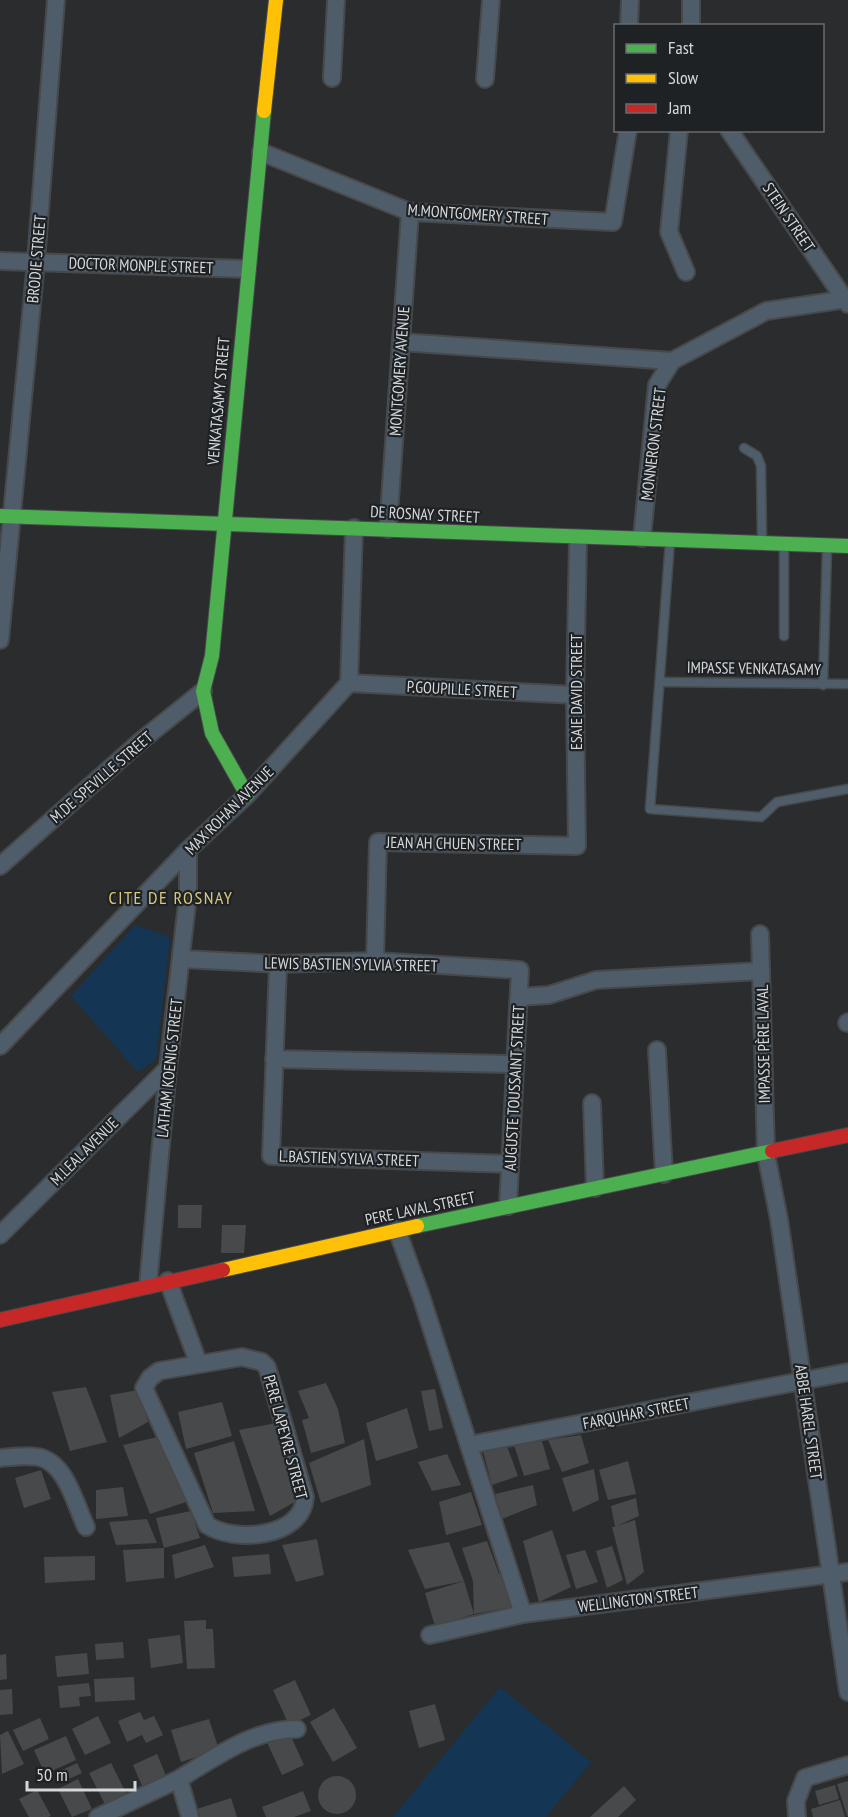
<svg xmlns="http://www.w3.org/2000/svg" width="848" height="1817" font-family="'PT Sans Narrow',sans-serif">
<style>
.green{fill:#143654}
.building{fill:#48494b}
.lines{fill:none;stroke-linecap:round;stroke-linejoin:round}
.lane-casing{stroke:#464849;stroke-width:11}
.street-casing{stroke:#464849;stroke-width:20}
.fast-casing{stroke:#464849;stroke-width:16}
.slow-casing{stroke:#464849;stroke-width:16}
.jam-casing{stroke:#464849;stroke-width:16}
.lane{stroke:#4f5c69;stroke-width:8}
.street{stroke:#4f5c69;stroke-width:16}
.fast{stroke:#4caf50;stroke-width:14}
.slow{stroke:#ffc107;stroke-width:14}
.jam{stroke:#c62828;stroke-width:14}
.labels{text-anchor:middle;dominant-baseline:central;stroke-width:4.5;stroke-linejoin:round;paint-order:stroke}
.street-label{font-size:16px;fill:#d5d8da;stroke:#1f2225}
.neighbourhood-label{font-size:18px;letter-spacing:1.5px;fill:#d9c87a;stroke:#1f2225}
</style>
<rect width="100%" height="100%" fill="#2a2c2e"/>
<!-- green -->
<g class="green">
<polygon points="135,925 170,937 156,1059 138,1072 71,996"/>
<polygon points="500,1687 591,1762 546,1817 393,1817"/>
</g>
<!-- building -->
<g class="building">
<polygon points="178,1205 202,1205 201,1228 178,1228"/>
<polygon points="222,1225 246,1225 244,1253 221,1253"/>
<polygon points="326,1383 338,1409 345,1443 311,1453 302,1420 309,1418 298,1391"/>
<polygon points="86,1387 107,1442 70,1451 52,1392"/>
<polygon points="435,1389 443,1428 429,1431 421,1391"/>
<polygon points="138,1390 148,1422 119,1438 110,1395"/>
<polygon points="222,1402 232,1436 186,1449 178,1412"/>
<polygon points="407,1408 418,1448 376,1461 366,1423"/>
<polygon points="276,1423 300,1499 270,1516 239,1430"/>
<polygon points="581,1435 589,1463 562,1472 548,1440"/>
<polygon points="162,1436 189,1501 150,1514 123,1445"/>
<polygon points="364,1439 371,1485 321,1503 309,1463"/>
<polygon points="234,1441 255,1511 213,1513 194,1453"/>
<polygon points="542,1441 550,1469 524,1476 514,1445"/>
<polygon points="507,1446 518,1476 492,1485 483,1451"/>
<polygon points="447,1454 461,1485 432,1491 418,1462"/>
<polygon points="628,1461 636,1494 608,1500 599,1470"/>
<polygon points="594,1469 599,1500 573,1512 562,1478"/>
<polygon points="41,1470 51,1499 24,1508 15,1478"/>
<polygon points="533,1485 537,1505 502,1519 495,1494"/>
<polygon points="123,1487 128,1516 96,1519 96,1490"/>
<polygon points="471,1492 482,1525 446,1535 439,1502"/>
<polygon points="636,1498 639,1516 617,1526 635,1520 644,1572 627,1585 612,1527 615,1527 611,1506"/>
<polygon points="191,1511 200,1538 164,1548 164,1578 126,1582 123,1550 164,1548 156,1518"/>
<polygon points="147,1519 157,1543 116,1545 109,1522"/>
<polygon points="552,1530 571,1587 539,1602 523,1541"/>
<polygon points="317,1539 324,1575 296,1582 282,1545"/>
<polygon points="487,1541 499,1574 502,1573 512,1607 474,1614 473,1581 462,1548"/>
<polygon points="449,1542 464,1581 425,1589 408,1550"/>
<polygon points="205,1545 214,1567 175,1579 172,1555"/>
<polygon points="612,1546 623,1580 607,1588 596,1551"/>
<polygon points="585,1550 598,1582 576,1589 566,1555"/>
<polygon points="269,1554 271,1574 234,1577 232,1557"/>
<polygon points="95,1556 95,1580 45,1583 44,1557"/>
<polygon points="464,1581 474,1614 435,1626 425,1593"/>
<polygon points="206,1620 206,1629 213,1629 215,1668 187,1669 184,1621"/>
<polygon points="180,1635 183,1663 151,1668 148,1639"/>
<polygon points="123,1642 124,1658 96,1660 95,1644"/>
<polygon points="87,1653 89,1674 57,1677 55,1656"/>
<polygon points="6,1654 7,1679 0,1680 0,1655"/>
<polygon points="134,1677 135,1700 95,1702 94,1679"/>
<polygon points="295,1680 311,1715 289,1725 273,1690"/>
<polygon points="89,1683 91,1696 79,1697 80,1706 60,1708 58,1686"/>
<polygon points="12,1689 13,1714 0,1715 0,1690"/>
<polygon points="435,1704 445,1740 419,1748 409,1711"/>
<polygon points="334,1708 357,1748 333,1762 310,1722"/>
<polygon points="140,1712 144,1720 154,1716 163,1735 146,1743 142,1735 127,1742 118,1721"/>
<polygon points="98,1716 111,1743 85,1755 72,1729"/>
<polygon points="40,1718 49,1739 23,1751 13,1730"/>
<polygon points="209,1719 219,1750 181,1762 171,1730"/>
<polygon points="288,1730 304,1765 282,1775 266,1740"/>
<polygon points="8,1731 24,1764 2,1774 0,1735"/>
<polygon points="66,1736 76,1760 45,1774 34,1750"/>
<polygon points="157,1754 167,1778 143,1788 133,1765"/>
<polygon points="77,1763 82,1773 64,1781 60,1771"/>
<polygon points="111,1763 128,1797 107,1808 89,1773"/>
<circle cx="337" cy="1795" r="19"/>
<polygon points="78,1779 92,1809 72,1817 58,1789"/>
<polygon points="848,1781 848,1816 847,1816 837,1784"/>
<polygon points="835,1785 839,1799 819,1805 815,1791"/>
<polygon points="624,1786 636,1800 618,1817 590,1817"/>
<polygon points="37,1790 51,1816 48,1817 29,1817 19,1799"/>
<polygon points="303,1791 311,1811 294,1817 266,1817 262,1807"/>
<polygon points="231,1798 237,1817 200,1817 197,1809"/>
<polygon points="840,1800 845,1817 813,1817 811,1809"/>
</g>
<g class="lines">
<defs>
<g id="lane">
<polyline points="744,448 757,456 761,466 762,542"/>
<polyline points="670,541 650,809 761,817 777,802 848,789"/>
<polyline points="784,547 784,636"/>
<polyline points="660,682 848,684"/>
<polyline points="823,685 827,549"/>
</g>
<g id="street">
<polyline points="629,26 630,0"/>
<polyline points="691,26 691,0"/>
<polyline points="332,78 336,0"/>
<polyline points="485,79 491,0"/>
<polyline points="679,130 669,232 686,272"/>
<polyline points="729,130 848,304"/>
<polyline points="261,152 410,212 613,222 628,130"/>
<polyline points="0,261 247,269"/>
<polyline points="401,342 672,361"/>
<polyline points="388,529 410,212"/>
<polyline points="642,538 657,385 672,361 766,311 848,299"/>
<polyline points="0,640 36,261 56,0"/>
<polyline points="349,683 575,695"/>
<polyline points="0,866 142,740 203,691"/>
<polyline points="760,934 766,1154 779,1219 848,1692"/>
<polyline points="182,959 278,964 375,961 520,970 508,1206"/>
<polyline points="375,961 378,842 577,846 575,695 578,539"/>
<polyline points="278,964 271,1156 510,1164"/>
<polyline points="519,997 549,995 596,980 761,971"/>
<polyline points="847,1023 848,1022"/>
<polyline points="0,1046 188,850 247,795 349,683 354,528"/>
<polyline points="657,1050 664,1174"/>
<polyline points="274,1059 514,1064"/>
<polyline points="592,1103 595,1188"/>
<polyline points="397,1230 421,1296 523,1614"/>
<polyline points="0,1235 168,1068"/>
<polyline points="168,1281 198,1362"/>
<polyline points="148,1285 168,1068 188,895 188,850"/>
<path d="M242,1357L262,1362L267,1367L305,1497C303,1538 234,1543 207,1525L144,1388L150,1378L159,1371Z"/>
<polyline points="469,1445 848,1372"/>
<path d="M0,1458C12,1457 26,1455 38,1457C66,1462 75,1504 86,1527"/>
<polyline points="430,1635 523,1614 848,1572"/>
<path d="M179,1779C216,1757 253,1729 297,1729"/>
<polyline points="98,1817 179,1779 190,1817"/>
<polyline points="797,1817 796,1801 805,1778 848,1765"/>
</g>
<g id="fast">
<polyline points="0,516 848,546"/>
<polyline points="247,795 212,733 203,691 212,656 264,111"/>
<polyline points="417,1226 772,1151"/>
</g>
<g id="slow">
<polyline points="264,111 276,0"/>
<polyline points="223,1270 417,1226"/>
</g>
<g id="jam">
<polyline points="772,1151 848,1135"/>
<polyline points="0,1320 223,1270"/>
</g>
</defs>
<!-- lane casing -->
<use href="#lane" class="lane-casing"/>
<!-- street casing -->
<use href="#street" class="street-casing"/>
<!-- fast casing -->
<use href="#fast" class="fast-casing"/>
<!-- slow casing -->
<use href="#slow" class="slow-casing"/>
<!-- jam casing -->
<use href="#jam" class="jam-casing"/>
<!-- lane -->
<use href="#lane" class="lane"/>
<!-- street -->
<use href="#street" class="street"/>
<!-- fast -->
<use href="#fast" class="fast"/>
<!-- slow -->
<use href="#slow" class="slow"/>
<!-- jam -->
<use href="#jam" class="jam"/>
</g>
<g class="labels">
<!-- street labels -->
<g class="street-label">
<text transform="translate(478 214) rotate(4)">M.MONTGOMERY STREET</text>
<text transform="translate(789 217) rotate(56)">STEIN STREET</text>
<text transform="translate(36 259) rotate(-85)">BRODIE STREET</text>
<text transform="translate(141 265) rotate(2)">DOCTOR MONPLE STREET</text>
<text transform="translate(399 371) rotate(-86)">MONTGOMERY AVENUE</text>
<text transform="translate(218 401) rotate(-85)">VENKATASAMY STREET</text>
<text transform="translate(653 444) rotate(-83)">MONNERON STREET</text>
<text transform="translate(425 514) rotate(3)">DE ROSNAY STREET</text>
<text transform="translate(754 668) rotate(1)">IMPASSE VENKATASAMY</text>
<text transform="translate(462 689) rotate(3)">P.GOUPILLE STREET</text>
<text transform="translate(576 692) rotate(-90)">ESAIE DAVID STREET</text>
<text transform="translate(101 777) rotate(-41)">M.DE SPEVILLE STREET</text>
<text transform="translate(229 810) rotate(-45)">MAX ROHAN AVENUE</text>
<text transform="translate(454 843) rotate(1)">JEAN AH CHUEN STREET</text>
<text transform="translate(351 964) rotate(1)">LEWIS BASTIEN SYLVIA STREET</text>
<text transform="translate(763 1044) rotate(-91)">IMPASSE PÈRE LAVAL</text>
<text transform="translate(169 1068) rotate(-84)">LATHAM KOENIG STREET</text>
<text transform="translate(514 1088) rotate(-87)">AUGUSTE TOUSSAINT STREET</text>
<text transform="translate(84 1151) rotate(-45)">M.LEAL AVENUE</text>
<text transform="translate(349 1158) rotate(2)">L.BASTIEN SYLVA STREET</text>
<text transform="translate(420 1208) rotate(-12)">PERE LAVAL STREET</text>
<text transform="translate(636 1413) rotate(-11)">FARQUHAR STREET</text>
<text transform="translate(809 1422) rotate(82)">ABBE HAREL STREET</text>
<text transform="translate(286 1437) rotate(75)">PERE LAPEYRE STREET</text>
<text transform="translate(638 1599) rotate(-7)">WELLINGTON STREET</text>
</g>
<!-- neighbourhood labels -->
<g class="neighbourhood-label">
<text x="171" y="897">CITE DE ROSNAY</text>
</g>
</g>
<!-- legend -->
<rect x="614" y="24" width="210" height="108" fill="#1f2225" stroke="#686b6d" stroke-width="1.5"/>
<rect x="626" y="44" width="30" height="9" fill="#4caf50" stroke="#686b6d" stroke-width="1.5"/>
<text x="668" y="54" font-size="18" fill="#d5d8da">Fast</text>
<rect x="626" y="74" width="30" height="9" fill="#ffc107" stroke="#686b6d" stroke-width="1.5"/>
<text x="668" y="84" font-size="18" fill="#d5d8da">Slow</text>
<rect x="626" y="104" width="30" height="9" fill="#c62828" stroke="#686b6d" stroke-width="1.5"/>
<text x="668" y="114" font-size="18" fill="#d5d8da">Jam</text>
<!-- scale -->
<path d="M27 1781v9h108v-9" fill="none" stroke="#d5d8da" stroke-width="3"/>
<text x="36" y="1781" font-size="18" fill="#d5d8da" stroke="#1f2225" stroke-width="4.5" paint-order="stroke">50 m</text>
</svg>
